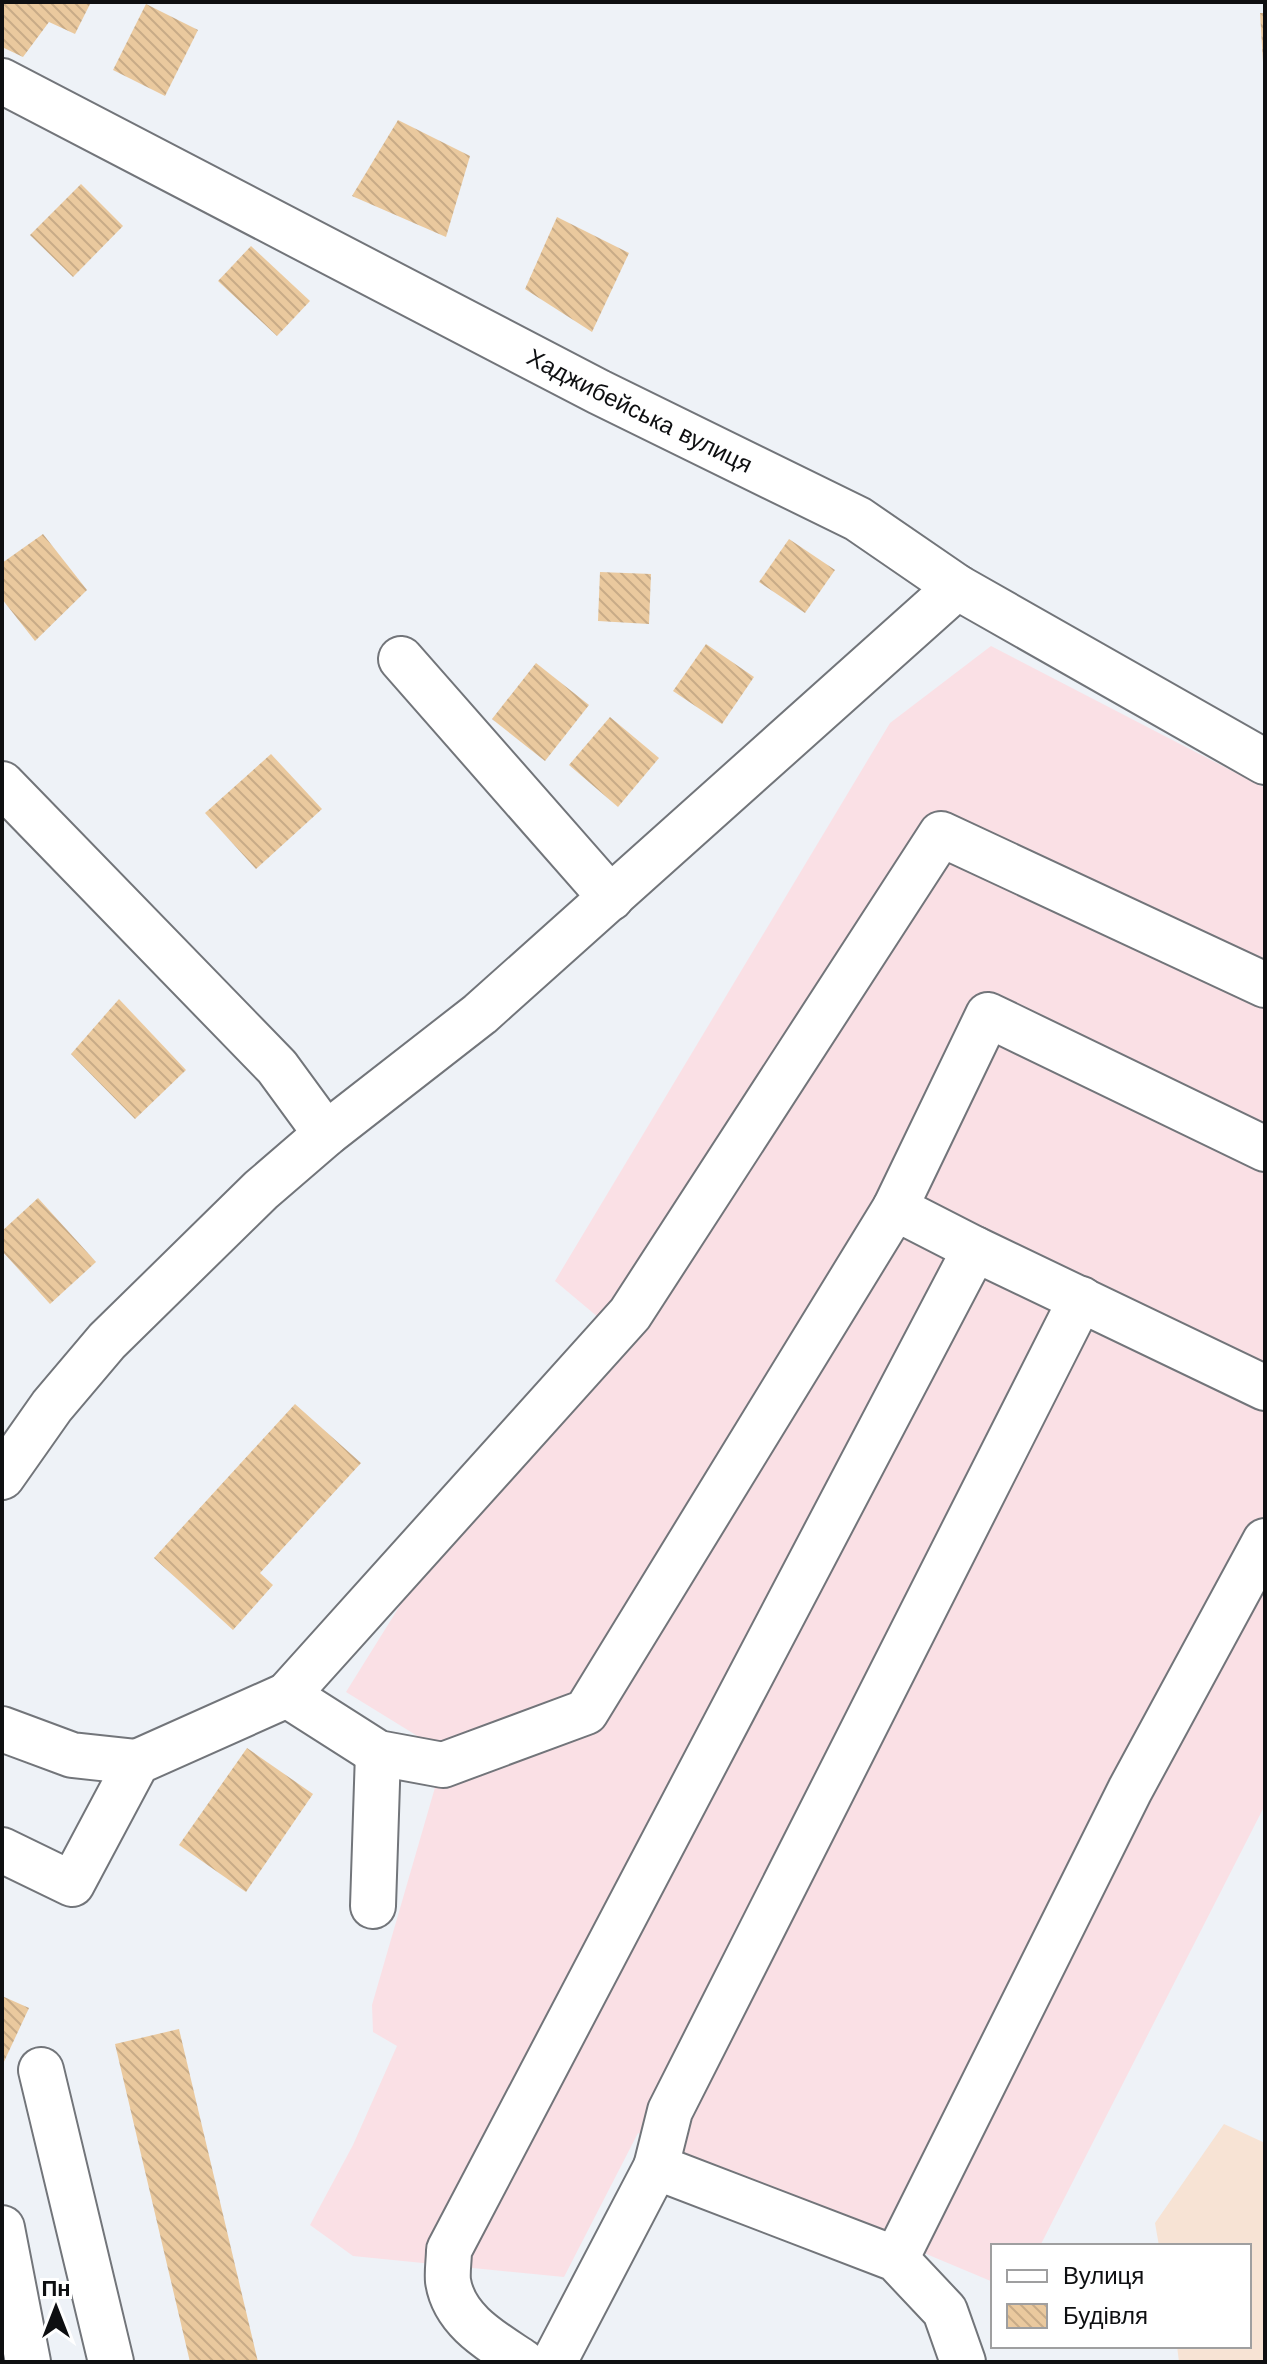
<svg xmlns="http://www.w3.org/2000/svg" width="1267" height="2364" font-family="'Work Sans',sans-serif">
<style>
.industrial{fill:#fae0e5}
.education{fill:#f7e3d4}
.building{fill:url(#building-back-hatch)}
.lines{fill:none;stroke-linecap:round;stroke-linejoin:round}
.minor-casing{stroke:#72757a;stroke-width:48}
.minor{stroke:#fff;stroke-width:44}
.labels{text-anchor:middle;dominant-baseline:central;stroke-width:7;stroke-linejoin:round;paint-order:stroke}
.street-label{font-size:24px;fill:#0e0f11;stroke:#fff}
</style>
<defs>
<pattern id="building-back-hatch" width="6" height="6" patternUnits="userSpaceOnUse" patternTransform="scale(2)"><rect width="6" height="6" fill="#eac99e"/><path d="M-1 5l2 2M0 0l6 6M5-1l2 2" fill="none" stroke="#c8ab87"/></pattern>
</defs>
<rect width="100%" height="100%" fill="#eef2f7"/>
<!-- industrial -->
<polygon class="industrial" points="991,646 1265,788 1265,1805 1040,2246 993,2246 993,2282 638,2133 564,2277 353,2256 310,2225 353,2145 397,2046 373,2032 372,2005 445,1753 346,1692 409,1591 605,1323 555,1281 890,723"/>
<!-- education -->
<polygon class="education" points="1224,2124 1265,2143 1265,2362 1179,2362 1177,2346 1249,2346 1249,2246 1159,2246 1155,2223"/>
<!-- building -->
<g class="building">
<polygon points="2,2 91,2 75,34 49,22 23,57 2,47"/>
<polygon points="146,4 198,30 165,96 113,70"/>
<polygon points="1260,13 1265,13 1265,62 1263,62"/>
<polygon points="398,120 470,156 446,237 352,196"/>
<polygon points="81,184 123,226 73,277 30,235"/>
<polygon points="557,217 629,253 592,332 525,289"/>
<polygon points="251,246 310,301 277,336 218,281"/>
<polygon points="43,534 87,590 35,641 2,599 2,563"/>
<polygon points="789,539 835,570 805,613 759,582"/>
<polygon points="600,572 651,574 649,624 598,621"/>
<polygon points="706,644 754,677 722,724 673,691"/>
<polygon points="536,663 589,705 545,761 492,719"/>
<polygon points="610,717 659,758 618,807 569,765"/>
<polygon points="271,754 322,809 256,869 205,813"/>
<polygon points="119,999 186,1070 135,1119 71,1054"/>
<polygon points="38,1198 96,1262 50,1304 2,1251 2,1231"/>
<polygon points="295,1404 361,1463 260,1573 273,1585 233,1630 154,1558"/>
<polygon points="247,1748 313,1794 246,1892 179,1845"/>
<polygon points="2,1996 29,2008 2,2066"/>
<polygon points="179,2029 258,2362 190,2362 115,2044"/>
</g>
<g class="lines">
<defs>
<g id="minor">
<path id="s1" d="M2,81L599,392L858,519L957,587L1265,762"/>
<polyline points="401,659 611,898"/>
<polyline points="2,784 277,1067 326,1134"/>
<polyline points="895,1208 988,1015 1265,1149"/>
<polyline points="975,1249 895,1208 586,1712 443,1765 378,1753 287,1695 630,1314 941,834 1265,985"/>
<polyline points="2,1477 52,1406 107,1341 261,1190 326,1134 480,1014 957,587"/>
<polyline points="2,1729 72,1755 137,1762"/>
<polyline points="2,1850 72,1884 137,1762 287,1695"/>
<polyline points="373,1906 378,1753"/>
<polyline points="41,2070 111,2362"/>
<polyline points="656,2167 670,2111 1081,1299"/>
<polyline points="2,2228 28,2362"/>
<polyline points="896,2259 1130,1790 1265,1541"/>
<path d="M523,2362C493,2342 454,2321 448,2281C447,2271 449,2260 449,2250L975,1249L1265,1388"/>
<polyline points="554,2362 656,2167 896,2259 945,2311 963,2362"/>
</g>
</defs>
<!-- minor casing -->
<use href="#minor" class="minor-casing"/>
<!-- minor -->
<use href="#minor" class="minor"/>
</g>
<g class="labels">
<!-- street labels -->
<g class="street-label">
<text stroke="none"><textPath href="#s1" startOffset="718">Хаджибейська вулиця</textPath></text>
</g>
</g>
<!-- border -->
<rect width="1267" height="2364" fill="none" stroke="#0e0f11" stroke-width="8"/>
<!-- legend -->
<rect x="991" y="2244" width="260" height="104" fill="#ffffff" stroke="#9f9fa0" stroke-width="2"/>
<rect x="1007" y="2270" width="40" height="12" fill="#ffffff" stroke="#9f9fa0" stroke-width="2"/>
<text x="1063" y="2284" font-size="24" fill="#0e0f11">Вулиця</text>
<rect x="1007" y="2304" width="40" height="24" fill="url(#building-back-hatch)" stroke="#9f9fa0" stroke-width="2"/>
<text x="1063" y="2324" font-size="24" fill="#0e0f11">Будівля</text>
<!-- north arrow -->
<g transform="translate(56 2308)" stroke="#ffffff" stroke-width="6" paint-order="stroke">
<path d="M0-6L14 30L0 20L-14 30Z" fill="#0e0f11"/>
<text y="-12" font-size="22" font-weight="bold" text-anchor="middle" fill="#0e0f11">Пн</text>
</g>
</svg>
